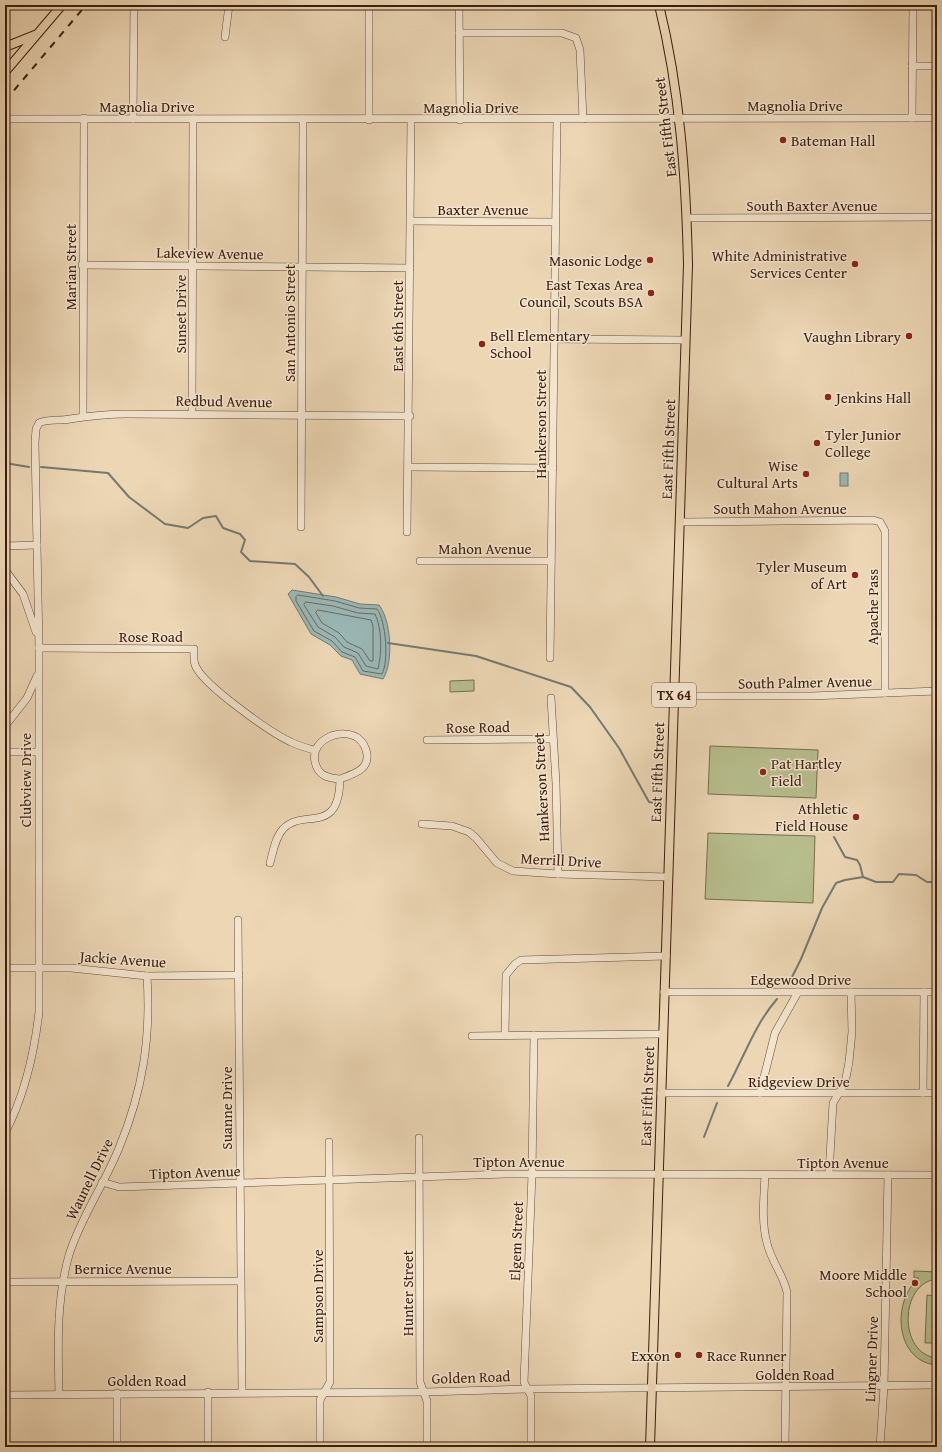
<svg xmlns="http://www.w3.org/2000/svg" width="942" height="1452" font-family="'Gentium Book Plus',serif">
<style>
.garden{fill:#b7be8e;stroke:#786e4e}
.water{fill:#9ab7b5;stroke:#747972}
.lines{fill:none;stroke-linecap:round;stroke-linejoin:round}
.shore{stroke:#6a6a62;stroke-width:1}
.stream{stroke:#747972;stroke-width:2}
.minor-casing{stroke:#664b38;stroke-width:8}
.major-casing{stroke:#3a1d0e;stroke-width:10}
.minor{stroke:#f3e4ce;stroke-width:7}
.major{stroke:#ecd6b4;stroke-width:8}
.rail{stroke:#3a1d0e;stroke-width:2;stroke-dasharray:7 7;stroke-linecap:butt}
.poi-dot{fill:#8f2418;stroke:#f3e4ce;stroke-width:1.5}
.labels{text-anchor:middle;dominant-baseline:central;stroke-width:3;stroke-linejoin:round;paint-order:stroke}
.shield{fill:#f3e4ce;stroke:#725948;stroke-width:1}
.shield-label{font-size:14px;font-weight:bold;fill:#3a1d0e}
.street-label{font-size:15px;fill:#3a1d0e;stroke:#f3e4ce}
.poi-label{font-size:15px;fill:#3a1d0e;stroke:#f3e4ce;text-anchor:end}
</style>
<rect width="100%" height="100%" fill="#ecd6b4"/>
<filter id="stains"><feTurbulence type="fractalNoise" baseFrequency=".005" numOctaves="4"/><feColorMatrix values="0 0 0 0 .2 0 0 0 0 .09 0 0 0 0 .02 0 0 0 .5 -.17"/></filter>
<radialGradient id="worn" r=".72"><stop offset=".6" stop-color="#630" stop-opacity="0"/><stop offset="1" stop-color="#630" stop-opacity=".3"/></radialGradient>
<!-- garden -->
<g class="garden">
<polygon points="474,680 474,691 450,692 450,681"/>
<polygon points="710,746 818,750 816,798 708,794"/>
<polygon points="708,833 815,836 813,903 705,899"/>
<path d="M914,1271L937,1272V1279C899,1283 898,1354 937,1358V1365C895,1362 891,1301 919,1278H914Z"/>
<polygon points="927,1295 937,1296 937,1343 925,1343"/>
</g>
<!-- water -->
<g class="water">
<rect x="840" y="473" width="8" height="13"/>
<path d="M292,590L336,597L360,604L379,605C391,620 394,662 383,679L360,674L352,660L341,656L330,645L311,634L288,594Z"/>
</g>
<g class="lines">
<!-- shore -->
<g class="shore">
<path d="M298,595L335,601L359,608L377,609C386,621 389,661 382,674L363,671L355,657L342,652L332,641L314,631L296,601V597Z"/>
<path d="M306,602L333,606L358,613L375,614C382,628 382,653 378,669L366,666L358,653L344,647L335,637L318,627L304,605Z"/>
<polygon points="318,610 371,620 373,626 373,661 370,661 362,649 347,642 339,633 322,623 316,613"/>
</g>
<!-- stream -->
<g class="stream">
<polyline points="5,463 29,467"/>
<polyline points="41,467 108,473 129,497 165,524 188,528 203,518 216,516 223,528 240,534 245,540 241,552 250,561 295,564 309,577 323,596"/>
<polyline points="388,643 476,656 571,687 590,707 619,748 649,802 656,803"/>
<polyline points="834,837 845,857 857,860 860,865 863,877"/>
<polyline points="789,983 801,959 822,908 836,883 845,880 863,877 876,882 893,882 899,874 916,875 927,882 937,882"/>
<path d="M728,1086C744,1057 755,1024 777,999"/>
<polyline points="704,1137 717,1103"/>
</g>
<defs>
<g id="minor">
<polyline points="459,5 460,120"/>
<polyline points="459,33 562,33 576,38 580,50 583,119"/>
<polyline points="225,37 229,5"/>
<polyline points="912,66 937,66"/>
<polyline points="912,118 913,5"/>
<polyline points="5,119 937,118"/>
<polyline points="133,119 134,5"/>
<polyline points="369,120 369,5"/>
<polyline points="687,218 937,217"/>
<polyline points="411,221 554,222"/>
<polyline points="82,265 410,268"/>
<polyline points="553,339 685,340"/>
<polyline points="192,414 193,119"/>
<polyline points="83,416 84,118"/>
<polyline points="409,467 553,468"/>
<polyline points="680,522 873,520 880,522 885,531 885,693"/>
<polyline points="301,527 303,119"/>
<polyline points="407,532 411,120"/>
<polyline points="5,546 37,545"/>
<polyline points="420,561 551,561"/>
<polyline points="5,570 23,594 36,632"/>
<path d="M39,648L194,649C194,655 193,662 196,667C205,686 271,733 291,742C299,746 307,748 314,750"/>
<polyline points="550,658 557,119"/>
<polyline points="674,696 811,696 937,691"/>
<polyline points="551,698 556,783 558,874"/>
<polyline points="5,726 27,698 37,676"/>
<polyline points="427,740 553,739"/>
<polyline points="5,752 38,752"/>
<polyline points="422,824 452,826 469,832 476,838 497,863 513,871 558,874 668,877"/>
<path d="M270,863C273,852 275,838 283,829C304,807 339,837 340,779C353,774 369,770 367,754C366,748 363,742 358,738C342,727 310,739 315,762C318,776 328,778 340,779"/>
<polyline points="238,920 242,1392"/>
<polyline points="5,968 71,968 147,976 239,975"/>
<polyline points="664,992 937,992"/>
<polyline points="505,1035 506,975 515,964 521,960 666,956"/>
<polyline points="472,1036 663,1034"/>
<polyline points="661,1093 937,1093"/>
<polyline points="760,1093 775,1033 798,992"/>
<polyline points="923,1093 924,992"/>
<path d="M5,1133C25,1095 34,1055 39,1012V648L35,443L36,429L39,423C48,419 59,421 70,419C90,416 107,414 127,414L410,416"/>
<polyline points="419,1138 420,1382 427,1401 427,1447"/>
<polyline points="829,1174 833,1103 845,1083 849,1062 852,1032 851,992"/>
<path d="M765,1175C764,1197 761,1221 767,1243C771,1261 783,1274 787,1292L785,1447"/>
<polyline points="102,1182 119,1187 506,1174 937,1175"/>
<polyline points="5,1282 240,1281"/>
<polyline points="208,1392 208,1447"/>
<polyline points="117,1393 117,1447"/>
<path d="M59,1394C58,1347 56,1301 69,1255C81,1217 104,1185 119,1148C143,1090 151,1038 147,976"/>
<polyline points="5,1395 425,1392 528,1389 937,1385"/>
<polyline points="320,1447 320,1400 330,1382 329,1142"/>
<polyline points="531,1447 531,1396 524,1382 532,1174 534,1035"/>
<polyline points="880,1447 884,1386 888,1175"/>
</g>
<g id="major">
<polyline points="5,47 35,35"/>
<polyline points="5,72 62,5"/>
<path d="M650,1447L688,265C686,178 680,90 659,5"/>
</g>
</defs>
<!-- minor casing -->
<use href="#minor" class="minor-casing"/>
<!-- major casing -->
<use href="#major" class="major-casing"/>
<!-- minor -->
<use href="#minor" class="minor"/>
<!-- major -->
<use href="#major" class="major"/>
<!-- rail -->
<polyline class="rail" points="5,101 86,5"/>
</g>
<!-- markers -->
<g class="poi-dot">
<circle cx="783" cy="140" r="4"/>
<circle cx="650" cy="260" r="4"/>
<circle cx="855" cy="264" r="4"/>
<circle cx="651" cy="293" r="4"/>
<circle cx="909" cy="336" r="4"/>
<circle cx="482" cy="344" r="4"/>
<circle cx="828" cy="397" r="4"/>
<circle cx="817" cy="443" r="4"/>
<circle cx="806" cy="474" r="4"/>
<circle cx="855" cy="575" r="4"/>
<circle cx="763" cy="772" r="4"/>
<circle cx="856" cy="817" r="4"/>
<circle cx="915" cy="1283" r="4"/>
<circle cx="678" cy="1355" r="4"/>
<circle cx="699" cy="1355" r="4"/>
</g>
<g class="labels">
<!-- shield labels -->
<rect class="shield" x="652" y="683" width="44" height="24" rx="3"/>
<g class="shield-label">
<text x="674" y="695">TX 64</text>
</g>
<!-- street labels -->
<g class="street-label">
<text x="795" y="105">Magnolia Drive</text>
<text x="147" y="106">Magnolia Drive</text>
<text x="471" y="107">Magnolia Drive</text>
<text transform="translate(665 127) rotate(-97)">East Fifth Street</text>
<text x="812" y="205">South Baxter Avenue</text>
<text x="483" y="209">Baxter Avenue</text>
<text transform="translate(210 253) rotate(1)">Lakeview Avenue</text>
<text transform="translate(70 267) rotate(-90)">Marian Street</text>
<text transform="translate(180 314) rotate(-90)">Sunset Drive</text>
<text transform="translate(289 323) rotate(-90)">San Antonio Street</text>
<text transform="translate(397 326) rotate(-90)">East 6th Street</text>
<text transform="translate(224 401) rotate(1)">Redbud Avenue</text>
<text transform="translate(540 424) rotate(-90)">Hankerson Street</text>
<text transform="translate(668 449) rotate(-88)">East Fifth Street</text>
<text x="780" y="508">South Mahon Avenue</text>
<text x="485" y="548">Mahon Avenue</text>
<text transform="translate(872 607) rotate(-90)">Apache Pass</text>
<text x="151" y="636">Rose Road</text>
<text transform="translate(805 682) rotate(-1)">South Palmer Avenue</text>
<text transform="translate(478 727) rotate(-1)">Rose Road</text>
<text transform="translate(657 772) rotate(-88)">East Fifth Street</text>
<text transform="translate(25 780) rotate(-90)">Clubview Drive</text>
<text transform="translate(541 787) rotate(-93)">Hankerson Street</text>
<text transform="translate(561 860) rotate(3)">Merrill Drive</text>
<text transform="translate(123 959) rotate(4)">Jackie Avenue</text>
<text x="801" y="979">Edgewood Drive</text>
<text x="799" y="1081">Ridgeview Drive</text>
<text transform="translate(647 1096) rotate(-88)">East Fifth Street</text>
<text transform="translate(226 1108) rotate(-90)">Suanne Drive</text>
<text x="519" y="1161">Tipton Avenue</text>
<text x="843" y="1162">Tipton Avenue</text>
<text transform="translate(195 1172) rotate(-2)">Tipton Avenue</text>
<text transform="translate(89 1179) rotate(-64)">Waunell Drive</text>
<text transform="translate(516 1241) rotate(-88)">Elgem Street</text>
<text x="123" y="1268">Bernice Avenue</text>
<text transform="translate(407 1293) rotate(-90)">Hunter Street</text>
<text transform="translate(317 1296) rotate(-90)">Sampson Drive</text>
<text transform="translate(871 1359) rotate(-88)">Lingner Drive</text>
<text x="795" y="1374">Golden Road</text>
<text transform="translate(471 1377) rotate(-2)">Golden Road</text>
<text x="147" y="1380">Golden Road</text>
</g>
<!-- poi labels -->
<g class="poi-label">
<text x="791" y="140" text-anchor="start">Bateman Hall</text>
<text x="847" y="255">White Administrative<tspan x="847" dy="17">Services Center</tspan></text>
<text x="642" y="260">Masonic Lodge</text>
<text x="643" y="284">East Texas Area<tspan x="643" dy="17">Council, Scouts BSA</tspan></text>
<text x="490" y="335" text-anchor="start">Bell Elementary<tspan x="490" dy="17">School</tspan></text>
<text x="901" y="336">Vaughn Library</text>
<text x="836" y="397" text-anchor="start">Jenkins Hall</text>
<text x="825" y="434" text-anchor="start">Tyler Junior<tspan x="825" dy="17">College</tspan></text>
<text x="798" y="465">Wise<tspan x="798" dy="17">Cultural Arts</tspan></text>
<text x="847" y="566">Tyler Museum<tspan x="847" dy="17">of Art</tspan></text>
<text x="771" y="763" text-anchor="start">Pat Hartley<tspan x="771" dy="17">Field</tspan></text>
<text x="848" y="808">Athletic<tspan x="848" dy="17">Field House</tspan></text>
<text x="907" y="1274">Moore Middle<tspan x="907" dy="17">School</tspan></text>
<text x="670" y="1355">Exxon</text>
<text x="707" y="1355" text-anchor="start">Race Runner</text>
</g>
</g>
<!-- margin -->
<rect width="942" height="1452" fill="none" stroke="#ecd6b4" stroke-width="20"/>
<rect x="6" y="6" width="930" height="1440" fill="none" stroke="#3a1d0e" stroke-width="2"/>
<rect x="10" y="10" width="922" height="1432" fill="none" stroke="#3a1d0e"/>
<rect width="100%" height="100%" filter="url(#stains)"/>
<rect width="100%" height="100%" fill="url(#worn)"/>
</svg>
